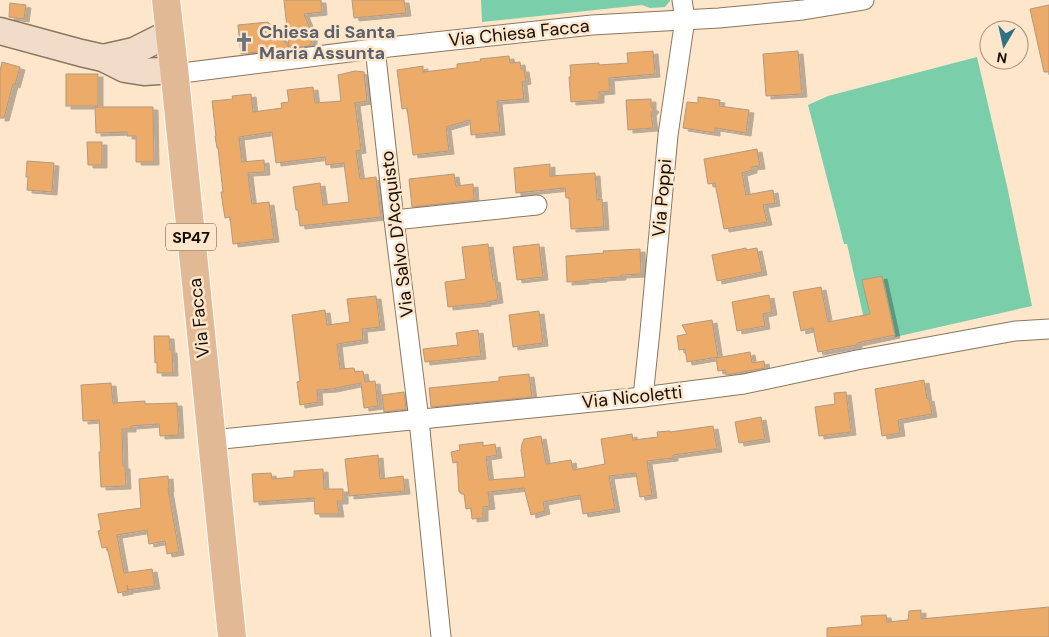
<svg xmlns="http://www.w3.org/2000/svg" width="1049" height="637" font-family="'DM Sans',sans-serif">
<style>
.green{fill:#7acfaa}
.building{fill:#ecab67;stroke:#b29981;filter:url(#shadow)}
.lines{fill:none;stroke-linecap:round;stroke-linejoin:round}
.minor-casing{stroke:#8b775d;stroke-width:21}
.secondary-casing{stroke:#8b775d;stroke-width:29}
.primary-casing{stroke:#fff;stroke-width:30}
.minor{stroke:#fff;stroke-width:19}
.secondary{stroke:#f1dcca;stroke-width:26}
.primary{stroke:#e2b995;stroke-width:28}
.labels{text-anchor:middle;dominant-baseline:central;stroke-width:5;stroke-linejoin:round;paint-order:stroke}
.shield{fill:#fee6ca;stroke:#5b4e40;stroke-width:1}
.shield-label{font-size:16px;font-weight:bold;fill:#150d05}
.worship-label{font-size:18px;font-weight:bold;fill:#5b616d;stroke:#fee6ca;text-anchor:start}
.street-label{font-size:18px;fill:#150d05;stroke:#fee6ca}
</style>
<defs>
<filter id="shadow"><feDropShadow dx="5" dy="3" stdDeviation="0" flood-color="#0004"/></filter>
</defs>
<rect width="100%" height="100%" fill="#fee6ca"/>
<!-- green -->
<g class="green">
<polygon points="481,0 670,0 670,1 665,7 650,8 642,5 482,22"/>
<polygon points="977,57 1007,186 1032,306 895,337 895,335 869,341 847,244 844,244 808,105 828,96"/>
</g>
<!-- building -->
<g class="building">
<polygon points="284,0 321,0 322,12 304,14 312,33 312,41 309,46 241,54 238,25 268,22 289,47"/>
<polygon points="352,0 404,0 406,13 354,18"/>
<polygon points="10,3 26,5 24,19 9,17"/>
<polygon points="1049,5 1049,72 1044,72 1030,9"/>
<polygon points="653,51 655,74 609,78 610,91 599,92 599,100 571,102 569,77 571,77 570,65 599,63 599,65 628,63 627,53"/>
<polygon points="798,51 802,94 766,96 763,54"/>
<polygon points="509,56 510,63 520,62 521,69 524,69 526,81 522,82 524,99 497,101 500,132 471,135 470,120 446,127 449,151 413,155 407,108 402,109 397,70 423,66 423,72 457,68 457,64 481,61 480,59"/>
<polygon points="2,62 20,67 15,85 13,84 4,118 0,118 0,71"/>
<polygon points="355,71 364,72 367,101 355,103 361,150 356,151 360,179 376,177 381,217 300,226 298,210 296,210 293,187 320,183 323,205 349,202 344,163 326,165 325,157 276,163 272,132 239,137 242,162 264,160 265,172 248,173 250,191 252,204 269,202 274,239 233,244 230,217 225,218 223,206 221,192 223,192 218,148 217,148 215,136 216,136 212,101 233,99 232,96 251,94 253,112 282,108 281,103 289,102 287,90 313,87 315,103 341,101 338,75"/>
<rect x="66" y="74" width="32" height="32"/>
<polygon points="698,97 720,100 719,106 749,110 746,133 715,128 715,133 683,128 687,102 698,103"/>
<polygon points="651,99 651,107 654,109 651,113 653,128 628,130 626,100"/>
<polygon points="95,107 153,107 154,162 136,162 136,136 127,136 127,132 96,133"/>
<polygon points="87,142 102,142 102,165 88,165"/>
<polygon points="757,149 760,166 752,167 752,170 742,173 746,195 773,190 775,203 763,205 767,222 724,229 715,183 708,184 704,159"/>
<polygon points="27,161 54,163 52,192 27,190 28,177 26,177"/>
<polygon points="550,164 550,176 595,173 597,200 602,199 604,227 571,229 569,198 566,198 565,188 516,193 514,168"/>
<polygon points="454,174 456,186 473,184 474,200 412,207 409,179"/>
<polygon points="488,244 493,280 495,279 498,300 486,302 486,303 448,307 445,282 466,279 462,247"/>
<polygon points="539,244 543,277 517,280 513,247"/>
<polygon points="746,248 746,250 757,248 762,272 717,281 712,255"/>
<polygon points="640,249 641,274 621,275 621,277 602,278 602,279 584,280 584,281 567,282 566,256 604,253 603,251"/>
<polygon points="882,276 895,335 857,343 857,345 818,352 813,328 801,331 793,292 821,287 828,322 870,314 862,280"/>
<polygon points="769,295 772,312 763,314 765,326 737,331 732,302"/>
<polygon points="376,296 380,327 362,329 363,340 337,344 340,369 354,368 355,372 363,371 365,382 375,381 378,406 364,408 361,383 332,389 317,390 318,402 300,405 297,382 300,381 292,315 325,310 327,325 350,322 347,299"/>
<polygon points="539,311 543,343 513,347 509,315"/>
<polygon points="712,320 718,357 687,362 685,349 679,350 677,336 687,334 682,325"/>
<polygon points="478,330 481,356 425,362 423,349 458,345 456,333"/>
<polygon points="154,336 169,336 170,350 172,350 173,373 157,373 157,362 155,363"/>
<polygon points="750,352 752,363 764,361 765,368 726,375 725,370 718,371 716,358"/>
<polygon points="529,374 532,397 431,407 429,388 499,381 499,377"/>
<polygon points="924,380 927,399 929,398 932,414 898,420 900,433 882,436 875,389"/>
<polygon points="111,383 113,403 145,401 145,404 177,403 179,435 160,436 159,424 131,426 131,429 122,429 123,466 125,466 126,486 101,487 99,452 101,452 99,420 83,421 81,385"/>
<polygon points="404,392 406,409 384,412 382,395"/>
<polygon points="846,392 851,432 819,436 815,407 835,404 834,393"/>
<polygon points="761,417 765,439 739,443 735,422"/>
<polygon points="713,426 717,449 673,455 673,458 647,461 652,495 640,497 636,473 609,476 615,509 583,514 580,495 543,502 545,511 531,515 524,488 488,492 490,506 483,507 483,518 472,519 471,508 466,509 464,494 461,494 460,492 459,492 457,462 453,463 451,452 460,450 459,445 483,442 483,446 495,444 497,455 486,457 489,480 525,477 521,450 522,444 524,439 541,436 546,464 571,460 573,470 605,464 601,439 632,434 633,440 658,437 657,432 670,431 670,432"/>
<polygon points="378,455 380,479 403,476 405,491 349,496 345,459"/>
<polygon points="323,469 324,489 343,489 343,501 337,501 339,514 315,514 314,498 254,502 252,474 271,473 272,479 294,477 294,471"/>
<polygon points="168,476 169,489 168,489 179,552 167,554 165,541 149,544 147,530 117,535 124,573 152,569 155,586 128,590 127,585 128,591 118,593 107,547 102,548 98,531 101,530 98,514 141,508 139,479"/>
<polygon points="1049,607 1049,637 827,637 827,628 862,625 861,616 886,615 887,622 908,620 909,611 921,610 921,619"/>
</g>
<g class="lines">
<defs>
<g id="minor">
<polyline points="375,48 394,220 419,420 441,637"/>
<polyline points="174,74 389,47 592,25 719,18 803,10 864,0"/>
<polyline points="394,220 537,205"/>
<polyline points="643,397 650,331 668,135 685,19 682,0"/>
<polyline points="212,440 643,397 744,384 857,360 1015,331 1049,329"/>
</g>
<g id="secondary">
<polyline points="0,31 81,53 103,58 125,69 144,72 159,71 174,68"/>
<polyline points="103,58 134,51 170,33"/>
</g>
<polyline id="primary" points="166,0 174,68 232,637"/>
</defs>
<!-- minor casing -->
<use href="#minor" class="minor-casing"/>
<!-- secondary casing -->
<use href="#secondary" class="secondary-casing"/>
<!-- primary casing -->
<use href="#primary" class="primary-casing"/>
<!-- minor -->
<use href="#minor" class="minor"/>
<!-- secondary -->
<use href="#secondary" class="secondary"/>
<!-- primary -->
<use href="#primary" class="primary"/>
</g>
<!-- icons -->
<defs>
<symbol id="church-bare" viewBox="-9 -9 18 18"><path d="M-1.2-6h2.4v3.5h3.3v2.4h-3.3V6h-2.4V-.1h-3.3v-2.4h3.3Z" fill="#6b7280" stroke="#fee6ca" stroke-width="2.5" paint-order="stroke"/></symbol>
</defs>
<g fill-rule="evenodd">
<use href="#church-bare" x="230" y="28" width="28" height="28"/>
</g>
<g class="labels">
<!-- shield labels -->
<rect class="shield" x="166" y="223.5" width="50" height="27" rx="4"/>
<g class="shield-label">
<text x="191" y="237">SP47</text>
</g>
<!-- worship labels -->
<g class="worship-label">
<text x="259" y="32">Chiesa di Santa<tspan x="259" dy="21">Maria Assunta</tspan></text>
</g>
<!-- street labels -->
<g class="street-label">
<text transform="translate(519 33) rotate(-6)">Via Chiesa Facca</text>
<text transform="translate(662 198) rotate(-85)">Via Poppi</text>
<text transform="translate(397 234) rotate(-97)">Via Salvo D'Acquisto</text>
<text transform="translate(199 318) rotate(-96)">Via Facca</text>
<text transform="translate(632 397) rotate(-6)">Via Nicoletti</text>
</g>
</g>
<!-- north arrow -->
<g transform="translate(1004 45) rotate(189)"><circle r="24" fill="#fee6ca" stroke="#a18f7b"/>
<path d="M0-4L9 19L0 12L-9 19Z" fill="#2e7182"/>
<text y="-8" font-size="14" font-weight="bold" text-anchor="middle" fill="#150d05">N</text>
</g>
</svg>
